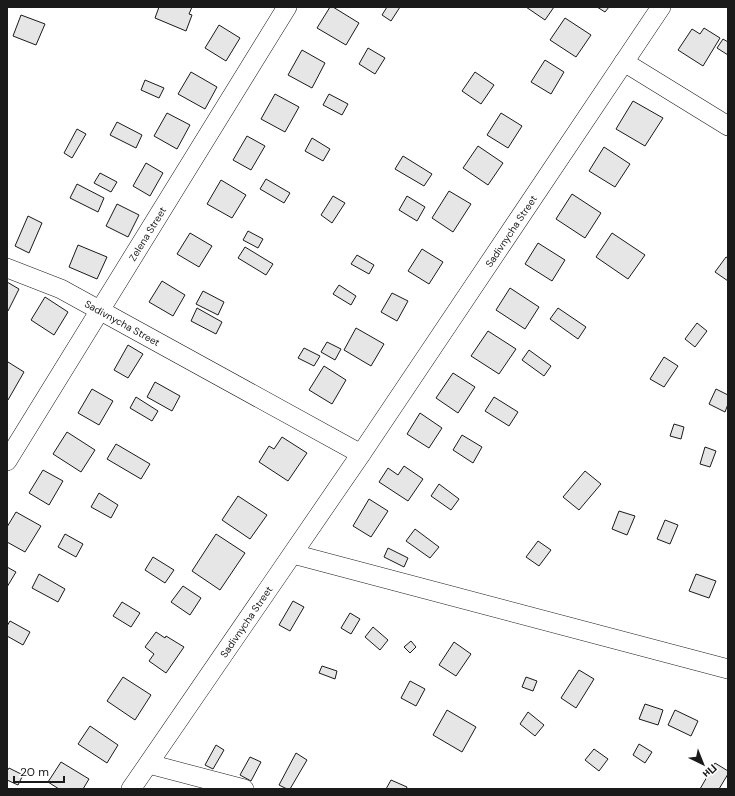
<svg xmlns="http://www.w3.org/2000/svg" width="735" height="796" font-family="'DM Sans',sans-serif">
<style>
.building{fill:#e6e6e6;stroke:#1a1a1a}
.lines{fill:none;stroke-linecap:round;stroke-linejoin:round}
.minor-casing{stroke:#1a1a1a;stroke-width:20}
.minor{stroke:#fff;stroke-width:19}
.labels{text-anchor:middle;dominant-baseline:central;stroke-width:3;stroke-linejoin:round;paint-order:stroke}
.street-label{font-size:10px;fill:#1a1a1a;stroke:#fff}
</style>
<rect width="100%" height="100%" fill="#fff"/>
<!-- building -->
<g class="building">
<polygon points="159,7 192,7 189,14 192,15 186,31 155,18"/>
<polygon points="330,7 333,7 359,23 346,45 317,28"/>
<polygon points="387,7 400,7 391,21 382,15"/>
<polygon points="526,7 554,7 545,20"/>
<polygon points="597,7 609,7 605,12"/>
<polygon points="21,15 45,24 36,45 13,36"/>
<polygon points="565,18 591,35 576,57 550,40"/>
<polygon points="219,25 240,38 226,61 205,48"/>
<polygon points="704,28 720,38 703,66 678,50 692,29 700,34"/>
<polygon points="723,39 728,42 728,55 717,48"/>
<polygon points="368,48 385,58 375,74 359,64"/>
<polygon points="302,50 325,63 312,88 288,75"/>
<polygon points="545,60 564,72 551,94 531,82"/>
<polygon points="191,72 217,87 205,109 178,94"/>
<polygon points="475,72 494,85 481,104 462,91"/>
<polygon points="145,80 164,88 159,98 141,90"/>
<polygon points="275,94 299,107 285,132 261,119"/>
<polygon points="329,94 348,104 342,115 323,105"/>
<polygon points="633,101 663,118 645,146 616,129"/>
<polygon points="167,113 190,125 177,149 154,136"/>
<polygon points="501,113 522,126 508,148 487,135"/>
<polygon points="117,122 142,135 136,148 110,135"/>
<polygon points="77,129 86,134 72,158 64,153"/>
<polygon points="247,136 265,146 251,170 233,160"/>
<polygon points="312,138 330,149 323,161 305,151"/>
<polygon points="478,146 503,163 488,185 463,168"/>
<polygon points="604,147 630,164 615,187 589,171"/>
<polygon points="403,156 432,174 424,186 395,169"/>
<polygon points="146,163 163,173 150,196 133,186"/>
<polygon points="100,173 117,182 111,192 94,183"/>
<polygon points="266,179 290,193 284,203 260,189"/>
<polygon points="221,180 246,195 232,218 207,204"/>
<polygon points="77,184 104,198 98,212 70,198"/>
<polygon points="449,191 471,204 453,232 432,218"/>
<polygon points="572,194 601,213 585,238 556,219"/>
<polygon points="333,196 345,203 332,223 321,215"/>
<polygon points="407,196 425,207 417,221 399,210"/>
<polygon points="117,204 139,215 128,237 106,226"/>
<polygon points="28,216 42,223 29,253 15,246"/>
<polygon points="248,231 263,239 258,248 243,240"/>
<polygon points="190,233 212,246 199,267 177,254"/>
<polygon points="612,233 645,255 628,279 596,257"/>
<polygon points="538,243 565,260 552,281 525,264"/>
<polygon points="78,245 107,257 97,279 69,267"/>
<polygon points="245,247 273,264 266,275 238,258"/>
<polygon points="422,249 443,262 429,284 408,271"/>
<polygon points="357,255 374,265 369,274 351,264"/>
<polygon points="726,257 728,258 728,281 715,272"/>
<polygon points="162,281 185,295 173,316 149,302"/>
<polygon points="7,282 19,289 8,311 7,311"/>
<polygon points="339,285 356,296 351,305 333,294"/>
<polygon points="510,288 539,307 525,329 496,310"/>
<polygon points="203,291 224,302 218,315 196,304"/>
<polygon points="392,293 408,301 397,321 381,312"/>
<polygon points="45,297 68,312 54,335 31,320"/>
<polygon points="197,308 222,322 216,334 191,321"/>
<polygon points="558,308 586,327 578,339 550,319"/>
<polygon points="697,323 707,331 695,347 685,339"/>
<polygon points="356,328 384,344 371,366 344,350"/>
<polygon points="488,331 516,349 499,374 471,356"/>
<polygon points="327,342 341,349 335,360 321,352"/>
<polygon points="128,345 143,354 128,378 114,370"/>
<polygon points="304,348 320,356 314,366 298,358"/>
<polygon points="529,350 551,366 544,376 522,360"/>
<polygon points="664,357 678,366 664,387 650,379"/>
<polygon points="8,362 24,372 8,400 7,399 7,365"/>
<polygon points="324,366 346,380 332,404 309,390"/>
<polygon points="453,373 475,387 458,413 436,398"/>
<polygon points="155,382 180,396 172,411 147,397"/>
<polygon points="92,389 113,401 99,425 78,413"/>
<polygon points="716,389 728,395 728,404 725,412 709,404"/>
<polygon points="136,397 158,411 152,421 130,408"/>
<polygon points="494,397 518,412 509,426 485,411"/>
<polygon points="420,413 442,428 429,448 407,434"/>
<polygon points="674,424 684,427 681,439 670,436"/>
<polygon points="67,432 95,450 81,472 53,454"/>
<polygon points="462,435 482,447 473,463 453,450"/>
<polygon points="282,437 307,453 288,481 259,462 269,446 274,449"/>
<polygon points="116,444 150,464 141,479 107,459"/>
<polygon points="705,447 716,451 710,467 700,464"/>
<polygon points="404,466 423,479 408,501 379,482 388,468 398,475"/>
<polygon points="43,470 63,481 49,505 29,493"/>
<polygon points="585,471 601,484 579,510 563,497"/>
<polygon points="439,484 459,499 451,510 431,496"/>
<polygon points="99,493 118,505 111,518 91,507"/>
<polygon points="238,496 267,515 250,539 222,520"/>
<polygon points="369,499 388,511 371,537 353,526"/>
<polygon points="619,511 635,516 627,535 612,529"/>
<polygon points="16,512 41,526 25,552 7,542 7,527"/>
<polygon points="665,520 678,525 670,544 657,539"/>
<polygon points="415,529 439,547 430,558 406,541"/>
<polygon points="65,534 83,544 76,557 58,547"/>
<polygon points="216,534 245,553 220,590 192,571"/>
<polygon points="538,541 551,550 539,566 526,557"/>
<polygon points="388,548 408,558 404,567 384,557"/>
<polygon points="153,557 174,570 165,583 145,570"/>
<polygon points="7,567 16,572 7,587"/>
<polygon points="39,574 65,589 58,602 32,588"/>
<polygon points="696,574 716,581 709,598 689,591"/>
<polygon points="183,586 201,598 190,615 171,602"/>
<polygon points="293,601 304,607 290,631 279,625"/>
<polygon points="122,602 140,613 131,627 113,616"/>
<polygon points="350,613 360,619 351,634 341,628"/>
<polygon points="10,621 30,632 23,645 7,636 7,626"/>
<polygon points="373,627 388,640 380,650 365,637"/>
<polygon points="156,632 165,638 166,636 184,647 166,673 149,661 154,654 145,647"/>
<polygon points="411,641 416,647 410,653 404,647"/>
<polygon points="454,642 471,654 456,676 439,665"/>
<polygon points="322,666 337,671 335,679 319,673"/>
<polygon points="579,670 594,679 576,708 561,698"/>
<polygon points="123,677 151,695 135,720 107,701"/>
<polygon points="526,677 537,681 533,691 522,687"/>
<polygon points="410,681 425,689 416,706 401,698"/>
<polygon points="645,704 663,710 658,725 639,719"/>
<polygon points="447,710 476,727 462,752 433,735"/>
<polygon points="675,710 698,721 691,736 668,725"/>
<polygon points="528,712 544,725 535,736 520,724"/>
<polygon points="90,726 118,745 107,763 78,744"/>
<polygon points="639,744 652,752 645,763 633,755"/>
<polygon points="216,745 224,750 213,769 205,765"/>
<polygon points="594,749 608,759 599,771 585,760"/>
<polygon points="296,753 307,760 290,789 287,789 279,785"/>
<polygon points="250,757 261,762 251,781 240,775"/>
<polygon points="61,762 89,779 83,789 59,789 48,782"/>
<polygon points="715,763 728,771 728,774 719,789 700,789"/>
<polygon points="9,768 23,775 18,785 7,780 7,771"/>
<polygon points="391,780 407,787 406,789 386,789"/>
</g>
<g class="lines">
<defs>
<g id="minor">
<polyline points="624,62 728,126"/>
<path id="s1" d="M7,268L61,289L361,454"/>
<path id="s2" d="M7,461L287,7"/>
<polyline points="293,554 728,669"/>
<polyline points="149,764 244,789"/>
<path id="s3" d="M131,789L361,454L661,7"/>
</g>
</defs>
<!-- minor casing -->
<use href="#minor" class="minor-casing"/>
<!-- minor -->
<use href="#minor" class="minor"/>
</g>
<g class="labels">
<!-- street labels -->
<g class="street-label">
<text stroke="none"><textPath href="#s3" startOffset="675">Sadivnycha Street</textPath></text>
<text stroke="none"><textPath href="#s2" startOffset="267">Zelena Street</textPath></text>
<text stroke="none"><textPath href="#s1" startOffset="128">Sadivnycha Street</textPath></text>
<text stroke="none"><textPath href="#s3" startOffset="203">Sadivnycha Street</textPath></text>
</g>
</g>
<!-- border -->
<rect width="735" height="796" fill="none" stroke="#1a1a1a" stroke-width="16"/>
<!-- north arrow -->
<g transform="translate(703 764) rotate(137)" stroke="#ffffff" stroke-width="3" paint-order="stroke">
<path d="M0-3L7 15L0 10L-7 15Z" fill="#1a1a1a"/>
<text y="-6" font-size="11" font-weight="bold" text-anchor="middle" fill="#1a1a1a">Пн</text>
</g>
<!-- scale -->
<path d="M14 776v6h50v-6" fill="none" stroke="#1a1a1a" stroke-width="2"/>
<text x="20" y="776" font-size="12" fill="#1a1a1a" stroke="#ffffff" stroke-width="3" paint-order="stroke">20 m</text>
</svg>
